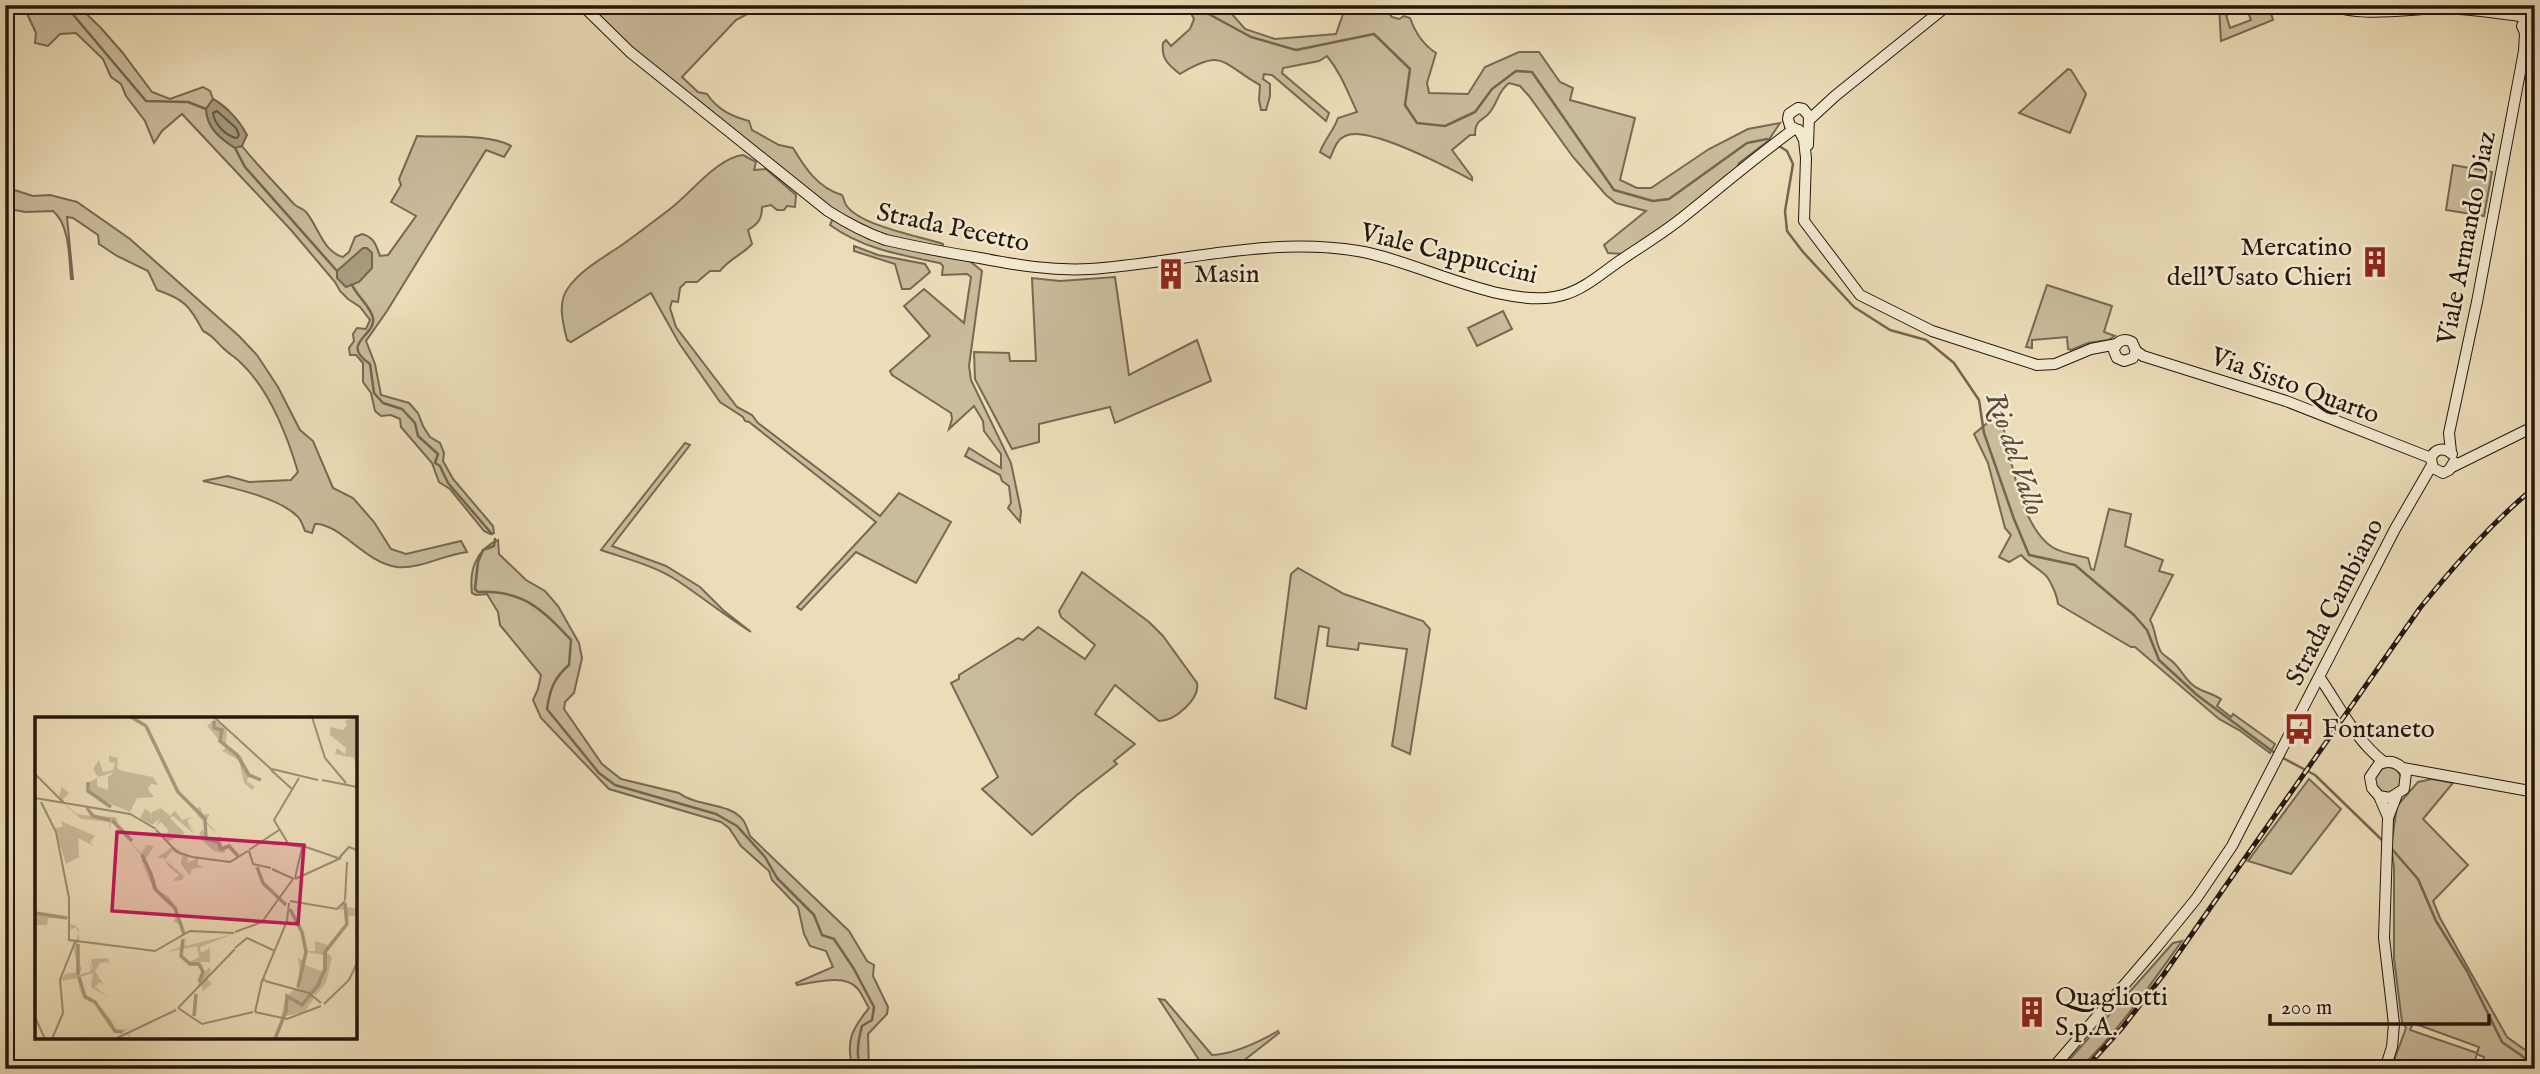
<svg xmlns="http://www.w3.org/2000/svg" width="2540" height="1074" font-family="'IM FELL English',serif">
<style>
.green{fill:#cabb9b;stroke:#766953;stroke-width:2;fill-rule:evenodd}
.water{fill:#a89a7d;stroke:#73664f;stroke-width:2}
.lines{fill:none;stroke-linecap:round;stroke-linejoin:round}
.shore{stroke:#665844;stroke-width:2}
.stream{stroke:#73664f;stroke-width:2.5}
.secondary-casing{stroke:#23170b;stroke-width:12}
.secondary{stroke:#f3e9d1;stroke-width:10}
.rail-casing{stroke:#23170b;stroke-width:5}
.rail{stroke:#f3e9d1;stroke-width:2.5;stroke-dasharray:8;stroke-linecap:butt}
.labels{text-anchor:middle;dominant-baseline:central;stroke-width:5;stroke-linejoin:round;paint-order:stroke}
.street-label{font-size:26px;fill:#23170b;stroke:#f3e9d1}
.poi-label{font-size:26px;fill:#23170b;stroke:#f3e9d1;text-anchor:start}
.water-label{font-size:28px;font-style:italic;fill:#584b39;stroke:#f3e9d1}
.inset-river{fill:none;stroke:#a89a7d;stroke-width:3.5}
.inset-road{fill:none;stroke:#9c8e73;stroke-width:2}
.view{fill:#c2185b;fill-opacity:0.15;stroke:#c2185b;stroke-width:3.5}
.inset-edge{fill:none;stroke:#23170b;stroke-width:3.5}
</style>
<rect width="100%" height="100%" fill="#ecddb8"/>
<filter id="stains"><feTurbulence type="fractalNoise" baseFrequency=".00286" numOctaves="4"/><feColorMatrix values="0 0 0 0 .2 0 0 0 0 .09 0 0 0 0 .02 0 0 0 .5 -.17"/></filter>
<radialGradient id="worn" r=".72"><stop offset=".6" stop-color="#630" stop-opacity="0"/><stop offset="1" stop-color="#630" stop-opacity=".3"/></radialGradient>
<!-- green -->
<g class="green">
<path d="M23,5H77L100,27L122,52L152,92L170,99L203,87L210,91L213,99L206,109C207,128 219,138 235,148L242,146C258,166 276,184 293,203C296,207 302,208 306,212C318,226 323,252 343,257L349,252L355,237L362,234C374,237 376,245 380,256L388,255L416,216L391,202L401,185L399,179L417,136C443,138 488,133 511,146L504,157L486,150L387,311L366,341L375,364L381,395L409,403L418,413L423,426L430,437L440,443L444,453L443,461L453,479L493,526L494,533L490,534L484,531L450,489L439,482L432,463L401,427L400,419L391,415L381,416L375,411L371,393L363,382V363L356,355H350L349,348L354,341L353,334L357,328L366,329L370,320L360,307L348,299L340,291L335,282L291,230L182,114L162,131L154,143L145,121L126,96L121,84L111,77L103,59L76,33L60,34L48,46L35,43L36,33Z"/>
<path d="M587,5H764L736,20L682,77L698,92L707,94C718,110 731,116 749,121L752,130L779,145L793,148C805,168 818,188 842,195C844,198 844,202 846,205C860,226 919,236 943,244L942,249L882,234L829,208L633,50Z"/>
<path d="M1187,5H1224L1245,29L1275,39L1336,34L1344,11V5H1381L1392,17L1399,19L1404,16L1410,18C1415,32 1422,44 1436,53L1427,83L1429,93L1468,94L1485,67L1519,52H1539L1560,82L1573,88L1570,100L1635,118L1620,180L1637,188H1651L1709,149L1748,129L1780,123L1768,141L1739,163L1737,169L1674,219L1623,254L1608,253L1604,245L1646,211L1616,203L1606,195L1573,157L1529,96L1520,86L1509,83C1498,91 1498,102 1490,112C1484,121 1475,118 1475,135H1470L1452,150L1472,177V180C1449,168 1367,124 1345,136C1336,140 1334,150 1330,158L1320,152C1325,139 1334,130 1338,118L1357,112C1348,93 1341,73 1327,56L1319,61L1283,68L1282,73L1329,113L1326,121L1272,75L1264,74L1263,79L1270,84V96L1266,110H1261L1259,100L1260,85C1222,64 1224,47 1180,74C1168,65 1161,58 1163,43L1166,40L1171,46L1190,29L1194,19Z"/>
<path d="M2219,5H2256L2259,11L2269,7L2273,20L2221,41ZM2246,7L2251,20L2230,28L2226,15Z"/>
<polygon points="2068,69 2071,70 2086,94 2070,133 2019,113"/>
<path d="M743,155L756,162L754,170L766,169L796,195L795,207L787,206L784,210H777L771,205L762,207C762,219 758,224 748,230L752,244C742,255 729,259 720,271H710L697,282H686L680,288L678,302L672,301L670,308L676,327L737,407L752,415L758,423L880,516L899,493L951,522L916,583L856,552L801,610L797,607L876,522L749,422L745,421L743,417L720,402L679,343L651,293L571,342L567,340C563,323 557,303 568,288C581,270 601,259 619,247C636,235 653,222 670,209C691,193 717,158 743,155Z"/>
<polygon points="2453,165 2492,172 2484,216 2446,210"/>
<path d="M5,187L33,196L50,195L77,202L130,239L239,336L257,355L278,387L300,430L313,441L333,488L353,498L374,522L391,549L406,554L461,541L467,552C443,555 421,569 397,567C365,563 340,523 315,524L312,533L305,531C303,526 301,519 297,516C278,497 229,487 203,481L228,476L249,482L291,480L298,472C287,435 269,389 240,362C235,357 228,353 223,348C216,341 212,335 203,331C190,306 184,299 157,290L148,271L117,256L99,244L98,235L73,218L67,217L73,279H71C69,258 70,225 53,211L25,212L5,208Z"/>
<path d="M833,218L869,239L967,259L982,271L969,366L971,380L1011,463L1021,511L1020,522L1008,508L1011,503L1009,486L1002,481L1000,475L965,456L969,448L1001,468V454L984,431L983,421L974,406L949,429L952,419L951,413L892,375L890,371L930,336L904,306L924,289L964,323L971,277L967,274L942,275L943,266L940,263C901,255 863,249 830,225Z"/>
<polygon points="854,246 878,255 925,264 930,272 910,289 902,289 895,264 854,251"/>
<polygon points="1115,277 1129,375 1197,340 1211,381 1115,423 1110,407 1039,424 1039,442 1012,449 975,379 974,352 1009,353 1010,361 1036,361 1032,278 1060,281"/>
<polygon points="2047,285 2112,306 2104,332 2115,336 2108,340 2088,343 2071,350 2068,349 2067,337 2032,340 2032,348 2026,347"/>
<polygon points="1503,311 1512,329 1477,346 1468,328"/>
<path d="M2001,418C2011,455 2019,525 2052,547C2061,553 2076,555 2088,558L2091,569L2094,570L2109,509L2131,514L2125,546L2163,560L2159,571L2173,575L2150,620C2156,630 2155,642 2161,652C2165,657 2169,658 2174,663C2183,672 2188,685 2201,690C2208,693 2214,695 2221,699L2217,706L2231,717L2233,714L2275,744L2270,753L2239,730L2219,719L2135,647H2131L2058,604C2057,595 2050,578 2043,573C2035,566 2029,564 2021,555L2009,562L1999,557L2011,535L2005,528L1988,463L1974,434L1992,419Z"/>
<path d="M685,443L690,445L612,546L666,566L700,587L723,610L751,632C726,616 703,598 678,581C656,566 627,559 601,550Z"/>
<path d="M498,540L499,554L526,580L545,591L558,606L579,643L582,658L574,693L565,702L564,709L602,764L621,779L679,793C697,807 729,802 743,820C746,824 748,831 750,836L849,931L867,961L874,965L873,976L888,1007L887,1014L868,1034L869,1069H853C845,1041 852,1029 869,1008C865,1002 862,993 857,988C844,973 814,983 797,985L796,983L833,967L826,951L810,946L804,934L798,907L772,880L769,871L741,846L729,828L721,822L609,789L541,718L533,700L538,689L541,675L500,625L498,612L487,594L476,595L472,593C469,570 476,550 498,540Z"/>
<polygon points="1298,568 1344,594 1423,621 1430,629 1410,754 1392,746 1407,649 1359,643 1358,650 1327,646 1329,628 1319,626 1306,709 1275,698 1291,574"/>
<path d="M1082,572L1149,622L1163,636L1197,683C1200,699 1175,721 1159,721L1115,685L1095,714L1135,744L1114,761L1117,764L1077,795L1032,835L982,789L998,777L951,683L959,679V675L1018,638L1023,640L1038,627L1085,659L1095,645L1061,617L1059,611Z"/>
<circle cx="2388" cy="780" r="13"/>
<polygon points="2309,779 2341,809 2291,874 2248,861"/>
<path d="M2432,779L2453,783L2423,819L2468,865L2433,901L2440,918L2507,1037L2535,1057V1069H2481L2484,1057L2477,1054L2472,1069H2391L2406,1028L2402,1022L2394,959V867L2391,847L2397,806L2418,782ZM2413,1023L2479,1047L2477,1053L2410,1030Z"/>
<path d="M2182,941C2150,985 2119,1031 2079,1069H2061L2173,943Z"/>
<path d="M1159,999L1165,1000L1212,1055C1234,1054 1259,1042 1278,1031L1279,1033L1233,1069H1205Z"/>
</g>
<!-- water -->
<g class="water">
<path d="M213,99C226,106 240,121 247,135L242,146L235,148C220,138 207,128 206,109Z"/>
<polygon points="363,248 367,248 372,253 372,268 359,282 346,287 337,278 337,271"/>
</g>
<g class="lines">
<!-- shore -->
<path class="shore" d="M217,111L236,128L239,135L237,138C227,137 214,124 213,113Z"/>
<!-- stream -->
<g class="stream">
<polyline points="65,5 146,101 188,102 206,109"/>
<polyline points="1199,5 1205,12 1251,37 1296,50 1374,34 1410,69 1405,105 1417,123 1445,126 1475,112 1492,89 1516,71 1532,72 1614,190 1653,201 1669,199 1747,143 1767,139 1773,142"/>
<polyline points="1779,146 1787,151 1793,164 1785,211 1787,231 1803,252 1854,307 1890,330 1926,340 1954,363 1979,400 1984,433 2014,519 2029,555 2075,565 2134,615 2147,630 2159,660 2197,695 2276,754"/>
<polyline points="235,148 245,167 337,271"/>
<path d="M352,285C357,296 371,307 373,318C376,336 339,343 370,364L374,393L383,403L402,409L415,423L418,436L438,454L435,463L440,466L448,483L492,534"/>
<path d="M495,539L494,546L483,550L478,562L475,589L478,592C523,590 542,609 571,640L569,665C554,678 550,689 547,709L599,773L615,785L716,814L737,826L765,857L777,878L814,915L822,935L834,939L854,969L874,1007L872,1020L862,1026C858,1041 856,1054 860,1069"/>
<polyline points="2281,757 2315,775 2383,841"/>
<polyline points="2391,848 2418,879 2436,921 2467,971 2502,1042 2535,1065"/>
</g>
<defs>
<g id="secondary">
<path d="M582,5L630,52L828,211C847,223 865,233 886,240C917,247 948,253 980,258C1016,265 1052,271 1090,269C1180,263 1267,236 1358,251C1416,260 1507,312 1563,295C1585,289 1603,272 1621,260C1640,247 1660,235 1678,221C1717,190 1754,158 1794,129"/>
<path d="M2334,5C2352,18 2419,8 2443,8C2470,9 2499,13 2526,17"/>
<polyline points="2535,15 2526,17 2522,26 2526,35 2535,36"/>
<polyline points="1809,120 1835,96 1948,5"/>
<polyline points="1798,130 1790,126 1788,119 1789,114 1798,108 1803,109 1809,116 1808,145"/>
<polyline points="1799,130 1804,140 1806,158 1804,221 1860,295 1932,331 2037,365 2055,364 2091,349 2117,344"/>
<path d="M2115,347C2119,340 2125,338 2132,342L2136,351"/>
<polyline points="2114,351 2117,358 2124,361 2133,358 2136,351"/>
<polyline points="2136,351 2143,356 2286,401 2431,458"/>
<polyline points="2451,452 2449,433 2477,302 2524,51 2525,33"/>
<path d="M2431,458C2435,448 2445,447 2452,454"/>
<polyline points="2431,459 2433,468 2443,473 2449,470 2454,462"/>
<polyline points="2452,467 2535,426"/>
<path d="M2320,678C2340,707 2356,741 2384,762"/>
<polyline points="2403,768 2535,792"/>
<path d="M2379,796L2390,798L2404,789L2406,773C2400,763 2391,759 2379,764L2370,777L2372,788L2379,796L2388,817"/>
<polyline points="2052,1069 2156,948 2196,899 2232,846 2395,529 2432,465"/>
<polyline points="2385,1069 2392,1047 2394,1024 2384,938 2388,818 2396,797"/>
</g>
</defs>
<!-- secondary casing -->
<use href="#secondary" class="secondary-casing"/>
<!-- secondary -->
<use href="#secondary" class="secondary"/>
<defs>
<path id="rail" d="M2085,1069L2122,1028L2164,974L2420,608C2455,565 2491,523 2535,487"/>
</defs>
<!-- rail casing -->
<use href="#rail" class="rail-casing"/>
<!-- rail -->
<use href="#rail" class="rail"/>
</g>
<!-- icons -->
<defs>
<symbol id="building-bare" viewBox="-9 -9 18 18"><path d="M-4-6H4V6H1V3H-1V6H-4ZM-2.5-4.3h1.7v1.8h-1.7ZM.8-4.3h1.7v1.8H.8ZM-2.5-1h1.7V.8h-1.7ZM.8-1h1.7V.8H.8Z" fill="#8f2418" stroke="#f3e9d1" stroke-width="2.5" paint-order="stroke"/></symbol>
<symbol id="bus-bare" viewBox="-9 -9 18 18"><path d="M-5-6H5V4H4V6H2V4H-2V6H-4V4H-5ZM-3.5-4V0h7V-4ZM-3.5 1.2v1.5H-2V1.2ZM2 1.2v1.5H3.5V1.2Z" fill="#8f2418" stroke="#f3e9d1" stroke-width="2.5" paint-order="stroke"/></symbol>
</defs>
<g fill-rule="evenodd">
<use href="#building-bare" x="2353" y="240" width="44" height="44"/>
<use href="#building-bare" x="1149" y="252" width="44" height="44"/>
<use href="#bus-bare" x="2277" y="707" width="44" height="44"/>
<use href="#building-bare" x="2010" y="990" width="44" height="44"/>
</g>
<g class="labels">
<!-- street labels -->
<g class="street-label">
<text transform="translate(953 228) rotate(12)">Strada Pecetto</text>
<text transform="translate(2467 238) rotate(-79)">Viale Armando Diaz</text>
<text transform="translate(1449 254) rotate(14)">Viale Cappuccini</text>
<text transform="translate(2295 386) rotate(20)">Via Sisto Quarto</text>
<text transform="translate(2335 602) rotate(-63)">Strada Cambiano</text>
</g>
<!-- poi labels -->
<g class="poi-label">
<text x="2352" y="247" text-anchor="end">Mercatino<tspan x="2352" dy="30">dell'Usato Chieri</tspan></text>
<text x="1194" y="274">Masin</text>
<text x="2322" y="729">Fontaneto</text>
<text x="2055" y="997">Quagliotti<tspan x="2055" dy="30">S.p.A.</tspan></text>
</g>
<!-- water labels -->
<g class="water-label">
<text transform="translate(2014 454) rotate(71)">Rio del Vallo</text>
</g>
</g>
<!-- overview -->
<g transform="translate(35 717)">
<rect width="322" height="322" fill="#ecddb8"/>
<path d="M308,0L310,4L322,0V50L319,41L300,37L302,31L310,37L311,31L295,18V10L308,13L312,8ZM179,2L192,13L191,27L206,39L215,58L227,63L214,59L212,64L220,70L217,73L209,66L204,43L187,34L191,31L172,9ZM74,39L83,41L82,51L87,54L118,60L123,68L116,67L113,72L119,80L102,81L95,95L58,79L51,67L62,61V69L73,73V60L79,55L63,60L58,52L64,43L68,55L78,53L80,46L74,45ZM27,70L34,76L28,82L30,87L42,97L57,99L50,88L59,99L81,100L85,114L106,136L112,128L119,129L108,146L120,163L123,174L133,179L142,191L141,200L148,209L149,216L147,208L139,205L140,192L118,171L106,143L108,141L95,125L76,105L75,114L74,105L46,102L30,88L24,79ZM165,90L168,97H175L171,104L180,114L181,121L186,119L187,130L195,127L201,139L193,129L189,136L179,134L163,120L167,112L174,124L181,123L180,115L163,99L160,92ZM126,91L135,99L140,94L147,103L157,100L152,104L160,114L152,106L158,115V116L138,99L135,101L150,116L132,125L153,140L152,146L163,141V148L169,150L157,152L155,159L146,147L147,139L137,134L130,143L149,159L147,163L138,164L144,158L133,149L129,141H122L137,130L122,113L129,118L134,114L126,105L121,109L125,102L117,108L105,101L110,92L116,96L115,104L117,95ZM26,104L60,119L55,125L59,129L43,121L44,140L31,147L20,112L28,109ZM310,184L311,190L322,191V199H312L313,207L290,234L297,240L291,266L281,278L261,271L266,264L263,241L268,244L271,234H280V224L293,228L310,207L309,193L303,192ZM272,235L288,238V255L268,247ZM0,195L11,200H34L35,207L41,209L44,213V222L41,240L47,251L44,258L56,254L54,244L58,254L56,242L73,241L75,249L73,245L65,246L60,254L69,268L65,265L60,270L75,281L56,270L58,256L45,260V273L60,284L77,304L80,314L95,311L89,314L95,318L97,322L88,314L79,315L59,285L50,281L45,274L43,261L26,264L30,257L44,255L38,230L44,216L40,210L36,213L34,202L13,201L12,208H1ZM150,217L151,229L198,217L165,230L166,236L175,231V245H163L170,255L174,250L176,252L172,262L177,267L168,274L166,266L162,270L167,256L164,248H155L146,238L154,245L164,240L162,229L132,235L150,228ZM260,272L280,279L270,295L246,300L251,279Z" fill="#cabb9b" fill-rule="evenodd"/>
<path class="inset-river" d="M96,0L111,9L143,75L170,102L171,122L183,125L186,132L194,129L203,139M179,4V11L187,13L185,24L202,38L214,58L226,63M53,65V74L76,90M52,91L58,99L75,103M77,103L97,124M107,138L116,157M222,150L228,166L251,188M116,157L120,172L140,191L149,217M255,192L267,215L271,235L263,270M0,196L32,201M148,222L146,239L155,247H164L168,255L164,265M43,227V258M44,260L50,280L60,285L80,314L88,315M159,299L161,277M240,322L251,294L252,279L267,288L283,268L290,252V235L312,207L310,186"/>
<path class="inset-road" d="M179,0L237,53M277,0L290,41L311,66M237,52L283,63M236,53L258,73M0,57L28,85M264,61L239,103L254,128L268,130M287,63L322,70M0,81L95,97L121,112M6,85L21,115L34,181V223L120,234L155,214L199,216M121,113L142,135L157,140L195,145L213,134M268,129L303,141M214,133L244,113M214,134L218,147L236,151M304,141L314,130L322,133M237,152L259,162M260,161L267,131M260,162L306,141M310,183L312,145M255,184L302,192L310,184M200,215L227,205L258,162M200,231L212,221L240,234M230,262L227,264L252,204L254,186M230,264L274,276L286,286M289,287L314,263L322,246M143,291L200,232M143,291L167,307L218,295M220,295L227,264M220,295L252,302L286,289M0,300L10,322M17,322L28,296L25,263L40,225M80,322L141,293"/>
<path class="view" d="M82,115L269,128L263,207L77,194Z"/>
<rect width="322" height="322" class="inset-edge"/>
</g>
<!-- margin -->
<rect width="2540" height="1074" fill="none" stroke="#ecddb8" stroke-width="28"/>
<rect x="7" y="7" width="2526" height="1060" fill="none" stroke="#23170b" stroke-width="3.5"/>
<rect x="14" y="14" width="2512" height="1046" fill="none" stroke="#23170b" stroke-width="2"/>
<!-- scale -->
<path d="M2270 1014v10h219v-10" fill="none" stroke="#23170b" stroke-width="3.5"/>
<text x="2281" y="1014" font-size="21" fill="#23170b" stroke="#f3e9d1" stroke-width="5" paint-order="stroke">200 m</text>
<rect width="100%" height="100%" filter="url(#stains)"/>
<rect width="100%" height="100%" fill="url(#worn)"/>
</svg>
